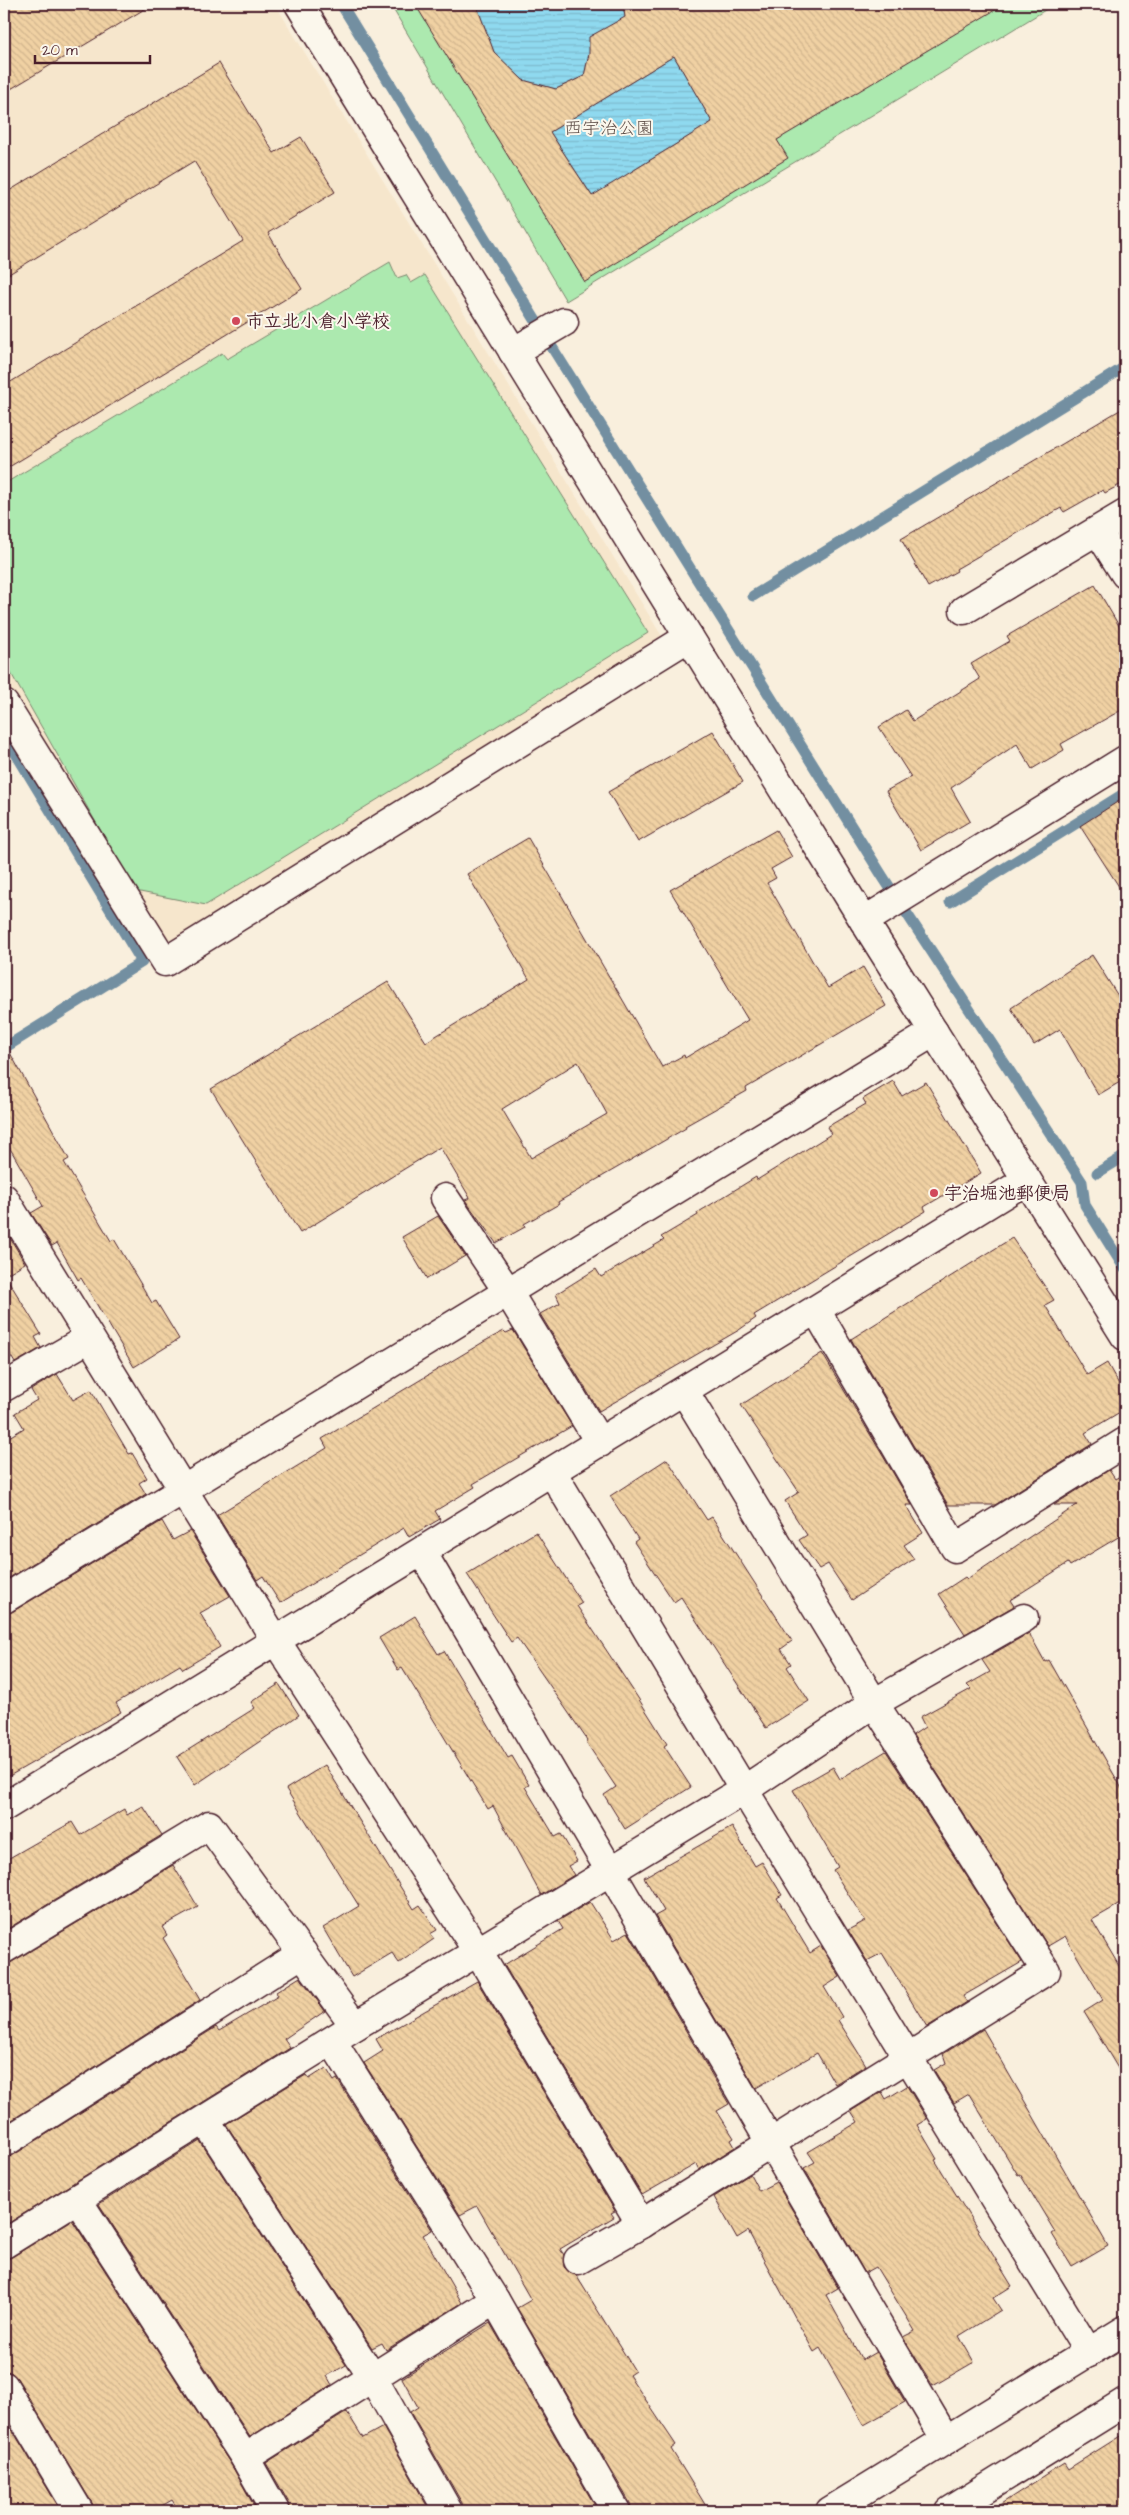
<svg xmlns="http://www.w3.org/2000/svg" width="1129" height="2515" font-family="'Architects Daughter','Klee One',sans-serif">
<style>
.built{fill:#f6e6cc}
.park{fill:#ace9af;stroke:#7b846d}
.water{fill:url(#water-rules);stroke:#738fa1}
.lines{fill:none;stroke-linecap:round;stroke-linejoin:round}
.stream{stroke:#738fa1;stroke-width:11}
.building{fill:url(#building-back-hatch);stroke:#4a1f2b;fill-rule:evenodd}
.minor-casing{stroke:#4a1f2b;stroke-width:31}
.tertiary-casing{stroke:#4a1f2b;stroke-width:31}
.minor{stroke:#fbf7ec;stroke-width:28}
.tertiary{stroke:#fbf7ec;stroke-width:28}
.poi-dot{fill:#d1495b;stroke:#fbf7ec;stroke-width:2}
.labels{text-anchor:middle;dominant-baseline:central;stroke-width:4;stroke-linejoin:round;paint-order:stroke}
.park-label{font-size:18px;fill:#62524c;stroke:#fbf7ec}
.poi-label{font-size:18px;font-weight:bold;fill:#4a1f2b;stroke:#fbf7ec;text-anchor:start}
</style>
<defs>
<pattern id="water-rules" width="6" height="5" patternUnits="userSpaceOnUse" patternTransform="scale(1.25)"><rect width="6" height="5" fill="#8fd9ef"/><path d="M0 2.5h6" fill="none" stroke="#7dbacd"/></pattern>
<pattern id="building-back-hatch" width="6" height="6" patternUnits="userSpaceOnUse" patternTransform="scale(1.25)"><rect width="6" height="6" fill="#f0d1a3"/><path d="M-1 5l2 2M0 0l6 6M5-1l2 2" fill="none" stroke="#cfb38c"/></pattern>
</defs>
<rect width="100%" height="100%" fill="#f9efdd"/>
<filter id="ink" filterUnits="userSpaceOnUse"><feTurbulence type="fractalNoise" baseFrequency=".02" numOctaves="2"/><feDisplacementMap in="SourceGraphic" scale="10" xChannelSelector="R" yChannelSelector="G"/><feConvolveMatrix kernelMatrix="1 2 1 2 8 2 1 2 1" color-interpolation-filters="sRGB"/></filter>
<g filter="url(#ink)">
<!-- built -->
<polygon class="built" points="4,4 275,4 663,638 173,939 159,938 4,683"/>
<!-- park -->
<g class="park">
<polygon points="390,4 1055,4 566,301"/>
<polygon points="390,262 397,278 406,275 411,283 425,275 648,633 206,905 135,891 4,661 4,484 222,353 227,359"/>
</g>
<!-- water -->
<g class="water">
<polygon points="476,4 623,4 625,18 589,54 584,76 556,89 523,80 494,52"/>
<polygon points="674,56 712,122 634,170 597,203 550,132"/>
</g>
<g class="lines">
<!-- stream -->
<g class="stream">
<polyline points="341,4 555,352 883,877 1082,1182 1085,1205 1125,1269"/>
<polyline points="753,596 1125,367"/>
<polyline points="4,734 142,962 4,1048"/>
<polyline points="950,902 1125,793"/>
<polyline points="1097,1173 1125,1156"/>
</g>
</g>
<!-- building -->
<g class="building">
<polygon points="4,4 153,4 4,93"/>
<path d="M415,4H476L494,52L523,80L556,89L584,76L589,54V37L625,17L623,4H1005L777,140L788,158L585,282ZM674,56L712,122L592,196L550,132Z"/>
<polygon points="219,63 274,153 301,137 335,192 268,233 302,289 4,470 4,386 243,241 194,161 4,277 4,194"/>
<polygon points="1125,407 1125,482 1105,493 1103,490 1064,512 1061,508 956,569 957,571 928,587 901,539"/>
<polygon points="1095,585 1125,636 1125,708 1061,744 1064,750 1032,769 1017,744 951,788 970,821 921,850 886,791 911,777 879,727 906,710 913,721 980,679 971,664 1010,641 1007,636"/>
<polygon points="713,731 743,782 638,842 608,792"/>
<polygon points="1125,797 1125,896 1080,826"/>
<path d="M776,830L792,857L771,869L776,878L767,883L828,988L863,967L886,1006L746,1088L747,1091L685,1126L686,1128L558,1202L559,1204L524,1224L525,1227L496,1243L465,1200L470,1198L440,1147L300,1233L211,1089L388,982L426,1042L529,979L467,874L528,838L662,1067L684,1055L685,1058L748,1020L670,890ZM578,1062L607,1114L531,1158L502,1109Z"/>
<polygon points="1092,955 1125,1007 1125,1079 1098,1095 1060,1029 1034,1045 1011,1008"/>
<polygon points="4,1042 69,1159 64,1162 111,1241 114,1239 152,1303 156,1301 179,1339 134,1367 81,1278 78,1280 57,1243 52,1246 31,1213 43,1206 4,1138"/>
<polygon points="893,1081 902,1096 926,1082 981,1173 924,1207 926,1211 754,1315 756,1318 739,1330 599,1411 540,1314 560,1303 556,1294 596,1269 601,1277 664,1240 661,1237 698,1215 697,1213 756,1177 757,1180 831,1134 827,1127 866,1104 863,1099"/>
<polygon points="438,1216 465,1256 427,1279 402,1237"/>
<polygon points="4,1228 25,1263 5,1275 41,1334 35,1337 41,1348 15,1363 9,1353 4,1356"/>
<polygon points="1012,1238 1054,1300 1045,1305 1087,1375 1107,1363 1125,1395 1125,1409 1085,1433 1092,1444 995,1505 948,1505 851,1339"/>
<polygon points="513,1330 572,1426 473,1484 475,1487 435,1511 440,1519 409,1537 404,1528 280,1603 263,1576 257,1580 217,1515 327,1448 322,1439 485,1341 504,1331 506,1333"/>
<polygon points="822,1353 912,1505 906,1505 923,1533 904,1545 914,1559 852,1600 828,1564 819,1569 799,1540 807,1535 785,1501 799,1492 741,1405"/>
<polygon points="57,1374 73,1400 91,1390 129,1454 132,1453 147,1478 139,1483 146,1494 4,1581 4,1440 24,1428 15,1413 37,1400 31,1390"/>
<polygon points="667,1459 707,1520 712,1517 792,1641 781,1649 791,1664 787,1667 809,1701 766,1728 681,1597 674,1602 634,1542 638,1539 610,1496"/>
<polygon points="1109,1470 1115,1479 1125,1473 1125,1533 1070,1566 1068,1563 1010,1600 1014,1606 965,1634 939,1594 965,1577 967,1579 1077,1505 1054,1505"/>
<polygon points="162,1521 173,1540 190,1531 230,1596 200,1613 220,1647 183,1669 180,1665 116,1703 121,1712 4,1779 4,1615 12,1612"/>
<polygon points="536,1532 582,1603 577,1606 638,1698 667,1744 664,1746 691,1787 625,1829 604,1795 616,1787 586,1742 588,1741 517,1638 511,1642 467,1574"/>
<polygon points="415,1616 438,1654 444,1651 508,1758 512,1756 529,1785 525,1787 555,1837 561,1834 577,1861 568,1866 574,1875 541,1895 493,1806 488,1809 402,1668 398,1670 379,1638"/>
<polygon points="1029,1633 1045,1662 1049,1660 1125,1794 1125,1901 1092,1920 1125,1976 1125,2080 1084,2012 1103,2000 1065,1936 1048,1946 913,1735 925,1727 920,1717 971,1689 967,1685 990,1672 982,1660"/>
<polygon points="279,1684 299,1715 195,1785 177,1757 255,1708 251,1702"/>
<polygon points="886,1751 1022,1962 963,1996 967,2002 927,2027 882,1953 867,1961 848,1930 865,1921 833,1870 838,1867 793,1790 833,1767 840,1779"/>
<polygon points="325,1765 414,1909 420,1905 437,1930 430,1934 434,1939 399,1963 392,1953 352,1977 323,1928 359,1906 286,1789"/>
<polygon points="143,1806 162,1835 4,1931 4,1861 72,1822 80,1835 124,1809 127,1815"/>
<polygon points="732,1827 755,1866 762,1862 782,1895 777,1898 810,1953 821,1946 840,1977 824,1987 842,2017 838,2020 866,2065 835,2084 817,2053 756,2088 655,1916 664,1911 644,1877"/>
<polygon points="173,1865 198,1907 162,1927 167,1935 163,1938 200,2000 4,2125 4,1965 12,1962"/>
<polygon points="590,1902 614,1940 628,1932 729,2104 717,2111 734,2138 731,2140 735,2147 699,2170 696,2164 642,2195 504,1965 563,1929 558,1921"/>
<polygon points="300,1977 325,2011 284,2039 290,2048 4,2226 4,2158 12,2156 216,2027 219,2031 278,1996 276,1992"/>
<polygon points="477,1981 615,2211 611,2213 614,2217 560,2249 564,2255 564,2267 570,2273 576,2275 635,2371 629,2375 676,2445 671,2449 709,2511 632,2511 630,2503 517,2308 531,2300 477,2206 460,2215 364,2063 383,2051 376,2039"/>
<polygon points="983,2029 1108,2246 1072,2267 1052,2234 1055,2232 1020,2174 1018,2175 969,2094 954,2103 934,2070 946,2063 943,2054"/>
<polygon points="326,2068 334,2081 337,2079 432,2230 423,2235 462,2303 386,2350 382,2343 372,2348 226,2124 306,2075 309,2079"/>
<polygon points="907,2086 927,2119 917,2125 937,2159 935,2160 1012,2286 993,2298 1001,2310 959,2336 974,2362 933,2386 903,2337 915,2331 876,2267 865,2273 804,2168 815,2162 808,2152 858,2122 851,2111 882,2092 886,2099"/>
<polygon points="200,2141 346,2365 327,2376 332,2385 250,2437 99,2204"/>
<polygon points="750,2174 759,2191 776,2182 838,2288 826,2295 862,2360 876,2352 905,2402 864,2425 820,2348 814,2352 748,2231 737,2238 714,2197"/>
<polygon points="72,2220 232,2466 257,2511 179,2511 172,2500 153,2511 95,2511 92,2503 17,2378 12,2373 4,2370 4,2260 12,2257"/>
<polygon points="490,2323 598,2511 464,2511 462,2503 410,2412 418,2407 402,2378"/>
<polygon points="347,2412 363,2438 383,2427 430,2511 291,2511 289,2503 266,2463"/>
<polygon points="4,2416 61,2511 4,2511"/>
<polygon points="1125,2433 1125,2511 990,2511 1064,2463 1068,2469"/>
</g>
<g class="lines">
<defs>
<g id="minor">
<polyline points="299,4 864,921 1125,1336"/>
<polyline points="513,352 564,322"/>
<polyline points="1098,531 1125,574"/>
<polyline points="964,610 1125,514"/>
<polyline points="4,704 165,962 689,637"/>
<polyline points="864,921 1125,760"/>
<polyline points="4,1198 276,1641 478,1952 641,2224 1046,1971 874,1703 684,1391"/>
<polyline points="445,1198 508,1292 600,1443"/>
<polyline points="816,1310 955,1548 1125,1442"/>
<polyline points="4,1387 89,1338"/>
<polyline points="552,1472 744,1790 1089,2353"/>
<polyline points="422,1552 946,2440"/>
<polyline points="4,1599 934,1032"/>
<polyline points="4,1807 1027,1180"/>
<polyline points="4,1949 209,1825 355,2026"/>
<polyline points="332,2041 495,2300 616,2511"/>
<polyline points="205,2120 373,2378 448,2511"/>
<polyline points="4,2143 303,1953"/>
<polyline points="77,2199 245,2458 275,2511"/>
<polyline points="4,2244 355,2026 744,1790 874,1703 1024,1618"/>
<polyline points="578,2260 641,2224"/>
<polyline points="4,2386 79,2511"/>
<polyline points="245,2458 495,2300"/>
<polyline points="950,2511 1125,2402"/>
</g>
<polyline id="tertiary" points="830,2511 1125,2330"/>
</defs>
<!-- minor casing -->
<use href="#minor" class="minor-casing"/>
<!-- tertiary casing -->
<use href="#tertiary" class="tertiary-casing"/>
<!-- minor -->
<use href="#minor" class="minor"/>
<!-- tertiary -->
<use href="#tertiary" class="tertiary"/>
</g>
</g>
<!-- markers -->
<g class="poi-dot">
<circle cx="236" cy="321" r="5"/>
<circle cx="934" cy="1193" r="5"/>
</g>
<g class="labels">
<!-- park labels -->
<g class="park-label">
<text x="609" y="128">西宇治公園</text>
</g>
<!-- poi labels -->
<g class="poi-label">
<text x="246" y="321">市立北小倉小学校</text>
<text x="944" y="1193">宇治堀池郵便局</text>
</g>
</g>
<!-- margin -->
<rect width="1129" height="2515" fill="none" stroke="#fbf7ec" stroke-width="20"/>
<rect x="10" y="10" width="1109" height="2495" fill="none" stroke="#4a1f2b" stroke-width="2" filter="url(#ink)"/>
<!-- scale -->
<path d="M35 55v8h115v-8" fill="none" stroke="#4a1f2b" stroke-width="2.5"/>
<text x="42" y="55" font-size="15" fill="#4a1f2b" stroke="#fbf7ec" stroke-width="4" paint-order="stroke">20 m</text>
</svg>
